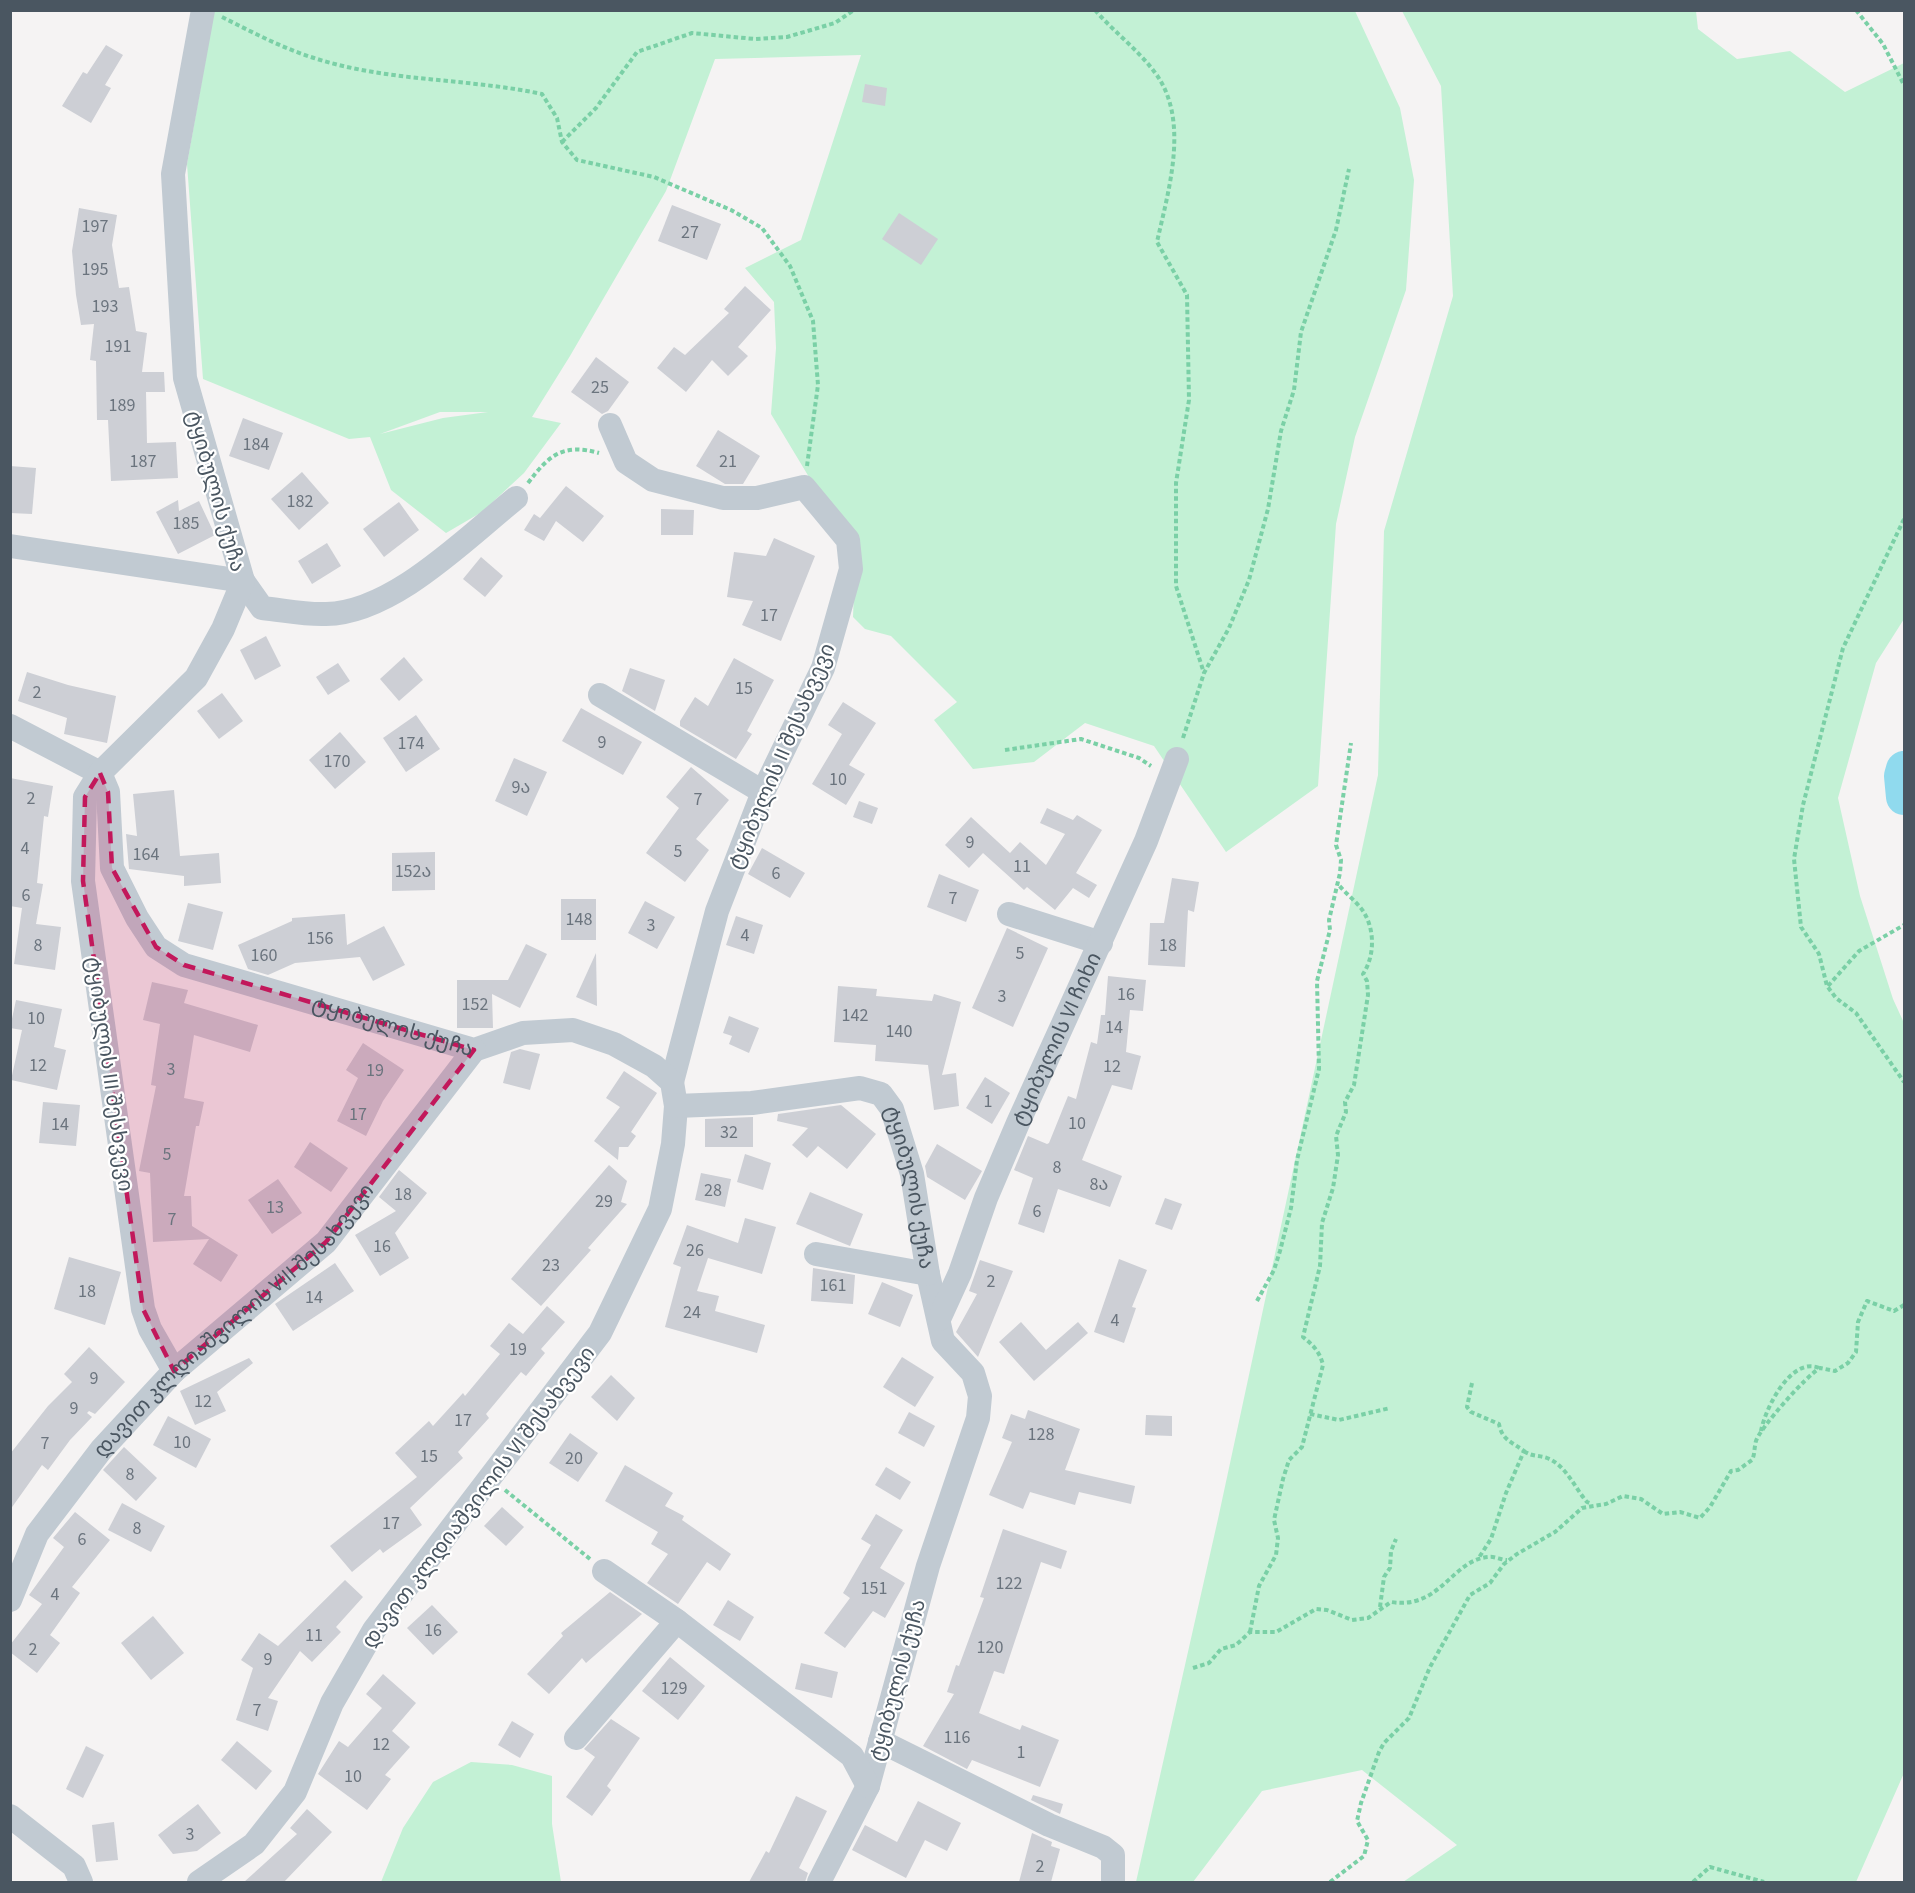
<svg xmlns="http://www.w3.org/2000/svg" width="1915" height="1893" font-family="'Source Sans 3','Noto Sans Georgian',sans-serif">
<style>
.green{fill:#c3f1d5;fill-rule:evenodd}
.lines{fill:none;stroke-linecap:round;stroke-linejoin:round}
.river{stroke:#90daee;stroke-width:36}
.building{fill:#cdcfd5}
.path{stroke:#7ad0a6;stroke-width:4;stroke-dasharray:4.5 3;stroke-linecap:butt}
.minor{stroke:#c1cad2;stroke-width:24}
.marked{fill:#c2185b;fill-opacity:0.2;stroke:#c2185b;stroke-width:4.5;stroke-dasharray:12 8;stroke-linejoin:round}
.labels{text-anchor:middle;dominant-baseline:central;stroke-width:4.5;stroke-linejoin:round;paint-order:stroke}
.number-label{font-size:18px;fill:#6b747e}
.street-label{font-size:21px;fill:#4a5661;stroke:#fff}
</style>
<rect width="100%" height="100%" fill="#f5f3f3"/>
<!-- green -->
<g class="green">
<path d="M214,11H1355L1400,108L1414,180L1406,290L1355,437L1336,524L1318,786L1226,852L1154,746L1085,723L1034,762L973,769L934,720L957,702L891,636L865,629L853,617L856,539L818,492L771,414L776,348L774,302L745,268L801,240L861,55L715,59L666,191L570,356L532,417L561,423L524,473L482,512L446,533L391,490L370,437L349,439L203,379L187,164ZM440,412H488L443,418L380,434Z"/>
<polygon points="1402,11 1696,11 1698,29 1737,59 1790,51 1845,92 1904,63 1904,619 1876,663 1838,798 1860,896 1893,999 1904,1023 1904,1773 1856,1882 1403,1882 1457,1845 1362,1770 1262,1791 1193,1882 1136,1882 1218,1519 1378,775 1384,531 1453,296 1441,86"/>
<polygon points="471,1762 512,1765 552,1776 552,1824 561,1882 381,1882 403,1828 433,1782"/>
</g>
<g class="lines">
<!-- river -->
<polyline class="river" points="1904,769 1902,776 1904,797"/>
</g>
<!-- building -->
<g class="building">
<polygon points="106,45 123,55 105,85 111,88 91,123 62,106 83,72 87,74"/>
<polygon points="865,84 887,88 885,106 862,102"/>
<polygon points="672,205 721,224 707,260 658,241"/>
<polygon points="79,208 117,215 112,245 119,288 129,287 136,331 147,333 142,372 164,372 165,392 146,392 147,443 176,442 178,478 111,481 108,420 97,420 96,361 90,360 94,324 81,325 76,295 72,251"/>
<polygon points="899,213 938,239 921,265 882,239"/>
<polygon points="745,286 771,310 738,347 748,356 728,376 712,360 686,392 657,368 674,347 685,355 729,313 724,309"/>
<polygon points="596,357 629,382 608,411 602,414 571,392"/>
<polygon points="243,418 283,433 269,470 229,456"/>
<polygon points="718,430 760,456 743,484 725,484 696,466"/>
<polygon points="10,466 36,468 32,514 10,513"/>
<polygon points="302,472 329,503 299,530 271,499"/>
<polygon points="566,486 604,516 583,542 556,521 544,541 524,530 534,514 540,518"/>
<polygon points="178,500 179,511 199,501 215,535 178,554 156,512"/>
<polygon points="399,502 419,530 384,557 363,529"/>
<polygon points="661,509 694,510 693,535 661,535"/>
<polygon points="774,538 815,556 781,641 742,625 753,601 727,597 734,552 766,556"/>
<polygon points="327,543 341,566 312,584 298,561"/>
<polygon points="481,557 503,576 485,597 463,579"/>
<polygon points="266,636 281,666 255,680 240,650"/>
<polygon points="404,657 423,680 399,701 380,679"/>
<polygon points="734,658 774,680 747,731 752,734 736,759 680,726 680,721 695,697 708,706"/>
<polygon points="338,663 350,681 328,695 316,677"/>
<polygon points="630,668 665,680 655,711 622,691"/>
<polygon points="27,672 68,685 116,696 107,743 64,734 67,718 18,701"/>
<polygon points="222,693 243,721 219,739 197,711"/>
<polygon points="843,702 876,723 849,765 865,774 846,805 812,784 842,734 828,725"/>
<polygon points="581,708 642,742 623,775 562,741"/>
<polygon points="416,715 440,749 406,772 383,738"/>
<polygon points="340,732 366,762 335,789 309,760"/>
<polygon points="514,758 547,772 527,816 495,801"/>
<polygon points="691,767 729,800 696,839 709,850 685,882 646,853 679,808 666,797"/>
<polygon points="10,778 53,786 48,817 44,816 37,883 43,884 36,924 61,927 55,970 14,964 22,908 10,906"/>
<polygon points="174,790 180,856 219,853 221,883 184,886 184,876 129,869 126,834 137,836 133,794"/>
<polygon points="859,801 878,808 872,824 853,817"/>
<polygon points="1047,808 1073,820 1077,815 1102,830 1076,873 1097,885 1089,898 1073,888 1055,910 1027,887 1024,890 983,853 969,868 945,845 971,817 1010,853 1020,842 1046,865 1065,834 1040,823"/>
<polygon points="762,848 805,873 790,898 748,874"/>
<polygon points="435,852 435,890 392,891 392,853"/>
<polygon points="939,874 979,890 966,922 927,907"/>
<polygon points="1172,878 1199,882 1194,912 1188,910 1185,967 1148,965 1150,923 1164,923"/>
<rect x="561" y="899" width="35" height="41"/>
<polygon points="645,901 675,917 657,949 628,933"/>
<polygon points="188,903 223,912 213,950 178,941"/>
<polygon points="345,914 347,945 384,926 405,965 373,981 360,957 295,963 268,975 248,969 238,945 292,921 292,918"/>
<polygon points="736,916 763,925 754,954 726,945"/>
<polygon points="1007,928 1048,948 1013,1027 972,1008"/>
<polygon points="526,944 547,954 520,1008 492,994 493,1028 457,1028 457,980 508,980"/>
<polygon points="596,953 597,1006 576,997"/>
<polygon points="1108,976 1146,980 1143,1011 1130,1010 1126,1052 1141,1056 1132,1090 1112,1085 1082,1160 1122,1176 1110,1207 1058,1189 1044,1233 1018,1224 1033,1178 1014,1170 1028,1136 1047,1144 1049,1143 1068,1096 1076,1099 1091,1042 1097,1044 1101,1015 1105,1015"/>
<polygon points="152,982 188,990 184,1003 258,1025 250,1052 194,1035 184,1098 204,1102 199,1126 196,1126 184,1196 191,1196 192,1226 238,1255 221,1282 193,1264 209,1239 153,1242 150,1173 139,1171 156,1086 151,1085 160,1024 143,1020"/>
<polygon points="838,986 877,989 876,996 932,1001 934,994 961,1002 942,1075 956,1073 959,1106 934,1110 928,1065 875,1061 876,1045 834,1042"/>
<polygon points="16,1000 62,1009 54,1047 66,1050 57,1090 11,1080 22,1030 10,1028"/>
<polygon points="729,1016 759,1028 749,1053 729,1044 732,1036 723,1033"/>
<polygon points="363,1043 404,1070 383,1101 366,1136 337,1121 358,1078 346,1070"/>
<polygon points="520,1049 540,1054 530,1090 503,1083 511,1052"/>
<polygon points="624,1071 657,1093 631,1132 636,1136 628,1147 619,1147 618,1160 594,1141 620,1107 606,1098"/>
<polygon points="985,1077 1010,1093 992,1124 966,1108"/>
<polygon points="43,1102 80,1105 76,1146 39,1143"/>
<polygon points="841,1105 876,1134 847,1169 818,1146 807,1158 792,1145 808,1128 777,1121 778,1114"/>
<polygon points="753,1117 753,1147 705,1147 705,1119"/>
<polygon points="310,1142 348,1168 331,1192 294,1167"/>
<polygon points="937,1144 982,1171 965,1200 927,1177 925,1166"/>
<polygon points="745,1154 771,1163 763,1190 737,1182"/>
<polygon points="609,1165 627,1181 621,1202 627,1204 588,1248 591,1250 541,1306 511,1279"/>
<polygon points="399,1170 427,1193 395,1233 409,1258 380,1276 355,1235 396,1211 379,1197"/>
<polygon points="701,1173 731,1179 725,1207 695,1200"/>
<polygon points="278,1179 302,1213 272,1234 248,1200"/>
<polygon points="810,1192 863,1214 850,1246 796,1224"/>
<polygon points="1165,1198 1182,1204 1172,1230 1155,1224"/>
<polygon points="745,1218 776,1227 762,1274 708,1258 697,1291 719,1296 715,1311 765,1325 757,1353 665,1327 681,1267 673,1264 687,1225 738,1243"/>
<polygon points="69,1257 121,1272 105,1325 54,1309"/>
<polygon points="1119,1259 1147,1270 1132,1307 1136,1308 1124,1343 1094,1332"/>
<polygon points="980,1260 1013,1271 978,1357 956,1332 977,1294 969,1291"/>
<polygon points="335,1263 354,1291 293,1331 275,1304"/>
<polygon points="813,1268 855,1275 853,1304 811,1301"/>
<polygon points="882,1282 913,1295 900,1327 868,1314"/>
<polygon points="547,1306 565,1322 541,1349 545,1353 526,1376 521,1372 486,1414 489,1418 458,1452 463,1458 410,1508 422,1525 383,1553 380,1549 352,1572 330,1546 417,1477 395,1453 429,1421 433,1426 463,1393 465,1396 500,1354 490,1346 509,1323 523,1334"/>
<polygon points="1021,1322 1046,1350 1078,1322 1088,1333 1034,1381 999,1342"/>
<polygon points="89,1347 125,1382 95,1414 89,1411 87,1413 92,1417 70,1440 48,1470 42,1465 10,1510 10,1454 48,1406 72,1382 64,1374"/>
<polygon points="902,1357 934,1377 915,1407 883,1387"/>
<polygon points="249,1358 253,1363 217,1392 226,1411 195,1425 180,1391"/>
<polygon points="611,1375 635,1398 617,1421 591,1397"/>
<polygon points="1028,1410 1080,1429 1065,1470 1135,1486 1131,1504 1079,1492 1075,1505 1030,1492 1023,1509 989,1495 1012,1442 1002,1438 1011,1414 1025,1419"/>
<polygon points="909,1412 935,1426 924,1447 898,1433"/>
<polygon points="1146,1415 1172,1416 1172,1436 1145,1435"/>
<polygon points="168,1416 211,1439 196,1468 153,1445"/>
<polygon points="570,1433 598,1453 578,1482 549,1463"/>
<polygon points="124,1447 157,1478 136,1501 103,1470"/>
<polygon points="625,1465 673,1493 665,1506 684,1516 682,1520 731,1554 720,1571 707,1562 678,1604 647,1583 668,1554 651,1544 658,1532 605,1501"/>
<polygon points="886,1467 911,1482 900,1500 875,1485"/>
<polygon points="122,1503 165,1526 151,1552 108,1530"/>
<polygon points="502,1507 524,1527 506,1546 484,1526"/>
<polygon points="75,1512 110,1540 72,1587 80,1593 50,1635 60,1643 37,1673 10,1652 10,1645 42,1604 29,1595 64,1547 53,1538"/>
<polygon points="876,1514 903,1530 880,1568 905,1583 885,1618 873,1611 845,1648 824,1633 850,1598 843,1593 871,1545 861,1539"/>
<polygon points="1003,1529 1067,1551 1061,1569 1041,1562 1004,1674 994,1671 979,1713 1020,1730 1022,1725 1059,1740 1040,1787 972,1760 967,1769 923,1746 954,1694 947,1692 956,1665 959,1666 984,1598 980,1597"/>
<polygon points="345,1580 363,1597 336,1627 341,1632 312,1662 300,1651 268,1698 278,1701 268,1731 236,1720 253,1668 241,1660 259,1633 278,1646"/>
<polygon points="610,1592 642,1614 586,1663 582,1658 549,1694 527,1674 563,1636 561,1633"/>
<polygon points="728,1600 754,1617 740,1641 713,1625"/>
<polygon points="432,1605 458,1632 433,1655 407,1628"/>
<polygon points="153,1616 184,1653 151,1680 121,1643"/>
<polygon points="670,1657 705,1686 678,1720 642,1691"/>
<polygon points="801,1663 838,1672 832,1698 795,1689"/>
<polygon points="383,1674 416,1703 392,1731 410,1747 385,1775 391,1779 367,1810 318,1774 339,1741 348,1747 382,1708 366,1694"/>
<polygon points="611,1719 640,1738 607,1786 611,1790 592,1816 566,1797 595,1757 584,1749"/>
<polygon points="512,1721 534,1734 520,1758 498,1745"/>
<polygon points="237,1741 272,1771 256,1790 221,1760"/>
<polygon points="86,1746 104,1755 83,1798 66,1789"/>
<polygon points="1033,1795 1063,1804 1060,1814 1031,1800"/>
<polygon points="796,1796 827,1811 799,1868 808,1873 805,1882 749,1882 766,1851 769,1853"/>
<polygon points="918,1801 961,1823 947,1851 925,1840 906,1878 852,1850 865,1825 897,1842"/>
<polygon points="198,1804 221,1833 197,1851 173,1854 158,1835"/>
<polygon points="307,1809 332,1832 284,1882 244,1882 297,1834 290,1828"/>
<polygon points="114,1822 118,1860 96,1862 92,1825"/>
<polygon points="1032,1833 1052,1842 1051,1846 1060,1849 1051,1882 1019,1882"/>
</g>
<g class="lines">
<!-- path -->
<g class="path">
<path d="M1095,10C1113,31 1136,48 1153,70C1191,117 1169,188 1157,242L1187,295L1189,400L1176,483V586L1204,673"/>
<polyline points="1856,10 1883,44 1904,85"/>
<path d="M222,17C252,32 282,48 314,58C388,82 467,78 542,94L557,118L562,142L577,160L654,177L731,210L762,228L790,266L813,321L818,385L807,466"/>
<polyline points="562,142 596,108 637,52 692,33 755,39 787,37 835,23 854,10"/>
<path d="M528,483C549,455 563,443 599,453"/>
<polyline points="1904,519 1843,648 1803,805 1794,859 1801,927 1819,954 1827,986 1836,998 1856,1013 1904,1082"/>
<polyline points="1183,738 1204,673 1229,628 1249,580 1268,509 1281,431 1294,390 1301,332 1336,230 1349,169"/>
<polyline points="1005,750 1081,739 1139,758 1151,766"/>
<polyline points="1828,986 1859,951 1904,925"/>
<polyline points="1257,1301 1274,1270 1280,1251 1291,1208 1297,1160 1319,1069 1317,981 1330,930 1329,920 1340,873 1341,860 1336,845 1351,743"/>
<path d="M1472,1383L1467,1407L1471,1412L1499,1424C1502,1440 1512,1442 1524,1451L1506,1493L1491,1539L1478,1559"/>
<polyline points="1310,1414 1339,1420 1390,1408"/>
<path d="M1761,1431C1765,1409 1791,1356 1819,1368"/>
<path d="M1524,1451C1532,1457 1539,1455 1547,1458C1566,1465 1574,1487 1587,1502L1592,1504"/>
<polyline points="505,1490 590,1559"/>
<polyline points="1380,1607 1384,1577 1390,1568 1391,1551 1396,1539"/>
<path d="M1250,1632L1259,1586L1276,1555L1278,1538L1274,1520L1283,1479L1289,1460L1302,1447L1323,1365C1320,1352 1313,1345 1303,1337L1320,1266L1322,1223L1333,1188L1338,1155L1336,1136L1346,1112L1345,1102L1354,1085L1368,995L1367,981L1363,974C1375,956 1375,929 1363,911C1356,901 1345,893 1337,883"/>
<path d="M1193,1668L1209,1663L1221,1649L1236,1645L1250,1632H1276L1316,1609L1327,1610L1352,1620L1368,1618L1391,1602C1441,1610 1452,1559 1489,1557C1494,1556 1501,1560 1507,1560"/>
<path d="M1330,1882L1364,1856L1368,1840L1357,1821L1361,1803L1379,1752L1384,1743L1409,1718L1430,1667L1470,1595L1490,1583L1504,1564L1517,1554L1555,1532L1582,1508L1606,1504L1623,1496L1641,1499L1663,1514L1680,1512L1700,1518L1710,1507L1731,1471L1738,1470L1752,1460C1755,1454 1754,1448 1756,1441C1760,1428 1807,1375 1820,1368L1835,1371L1848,1363L1856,1352L1858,1322L1867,1301L1894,1311L1904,1305"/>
<polyline points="1693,1882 1710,1867 1764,1882"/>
</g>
<!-- minor -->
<g class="minor">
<polyline points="610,425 626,462 653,480 723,498 757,498 804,487 848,540 851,569 823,668 763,792 717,911 672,1082"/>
<path d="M10,546L243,581L262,608C283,610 305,615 326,614C393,613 466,538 516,498"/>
<polyline points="600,695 763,792"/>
<polyline points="10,726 100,773"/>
<path id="s1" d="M100,773L108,792L112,868L137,918L156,947L184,965L474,1050L523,1033L573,1030L614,1044L654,1066L672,1082L676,1106L673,1144L660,1209L600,1333L374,1630L332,1703L295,1792L254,1844L199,1882"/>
<polyline points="1009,914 1101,943"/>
<path id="s2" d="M676,1106L752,1103L860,1088L881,1094L892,1109L912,1174L928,1274L943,1341L973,1373L980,1396L978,1418L928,1566L868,1786L819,1882"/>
<polyline points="816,1254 928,1274"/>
<path id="s3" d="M939,1319L960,1273L986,1198L1018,1123L1146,841L1177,759"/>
<polyline points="174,1371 150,1329 143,1309 83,881 85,797 100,773 196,678 223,629 243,581 185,378 173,174 203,10"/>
<polyline points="604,1571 677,1621 852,1756 868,1786"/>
<path id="s4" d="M10,1600L37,1534L101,1450L174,1371L326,1242L474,1050"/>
<polyline points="576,1738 677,1621"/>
<polyline points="880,1741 1049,1825 1103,1847 1113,1855 1113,1882"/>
<polyline points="10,1816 74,1866 81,1882"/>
</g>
</g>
<!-- marked area -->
<path class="marked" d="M100,773L108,792L112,868L156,947L184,965L474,1050L326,1242L174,1371L143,1309L83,881L85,797Z"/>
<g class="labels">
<!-- number labels -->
<g class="number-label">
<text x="95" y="226">197</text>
<text x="690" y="232">27</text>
<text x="95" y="269">195</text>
<text x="105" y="306">193</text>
<text x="118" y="346">191</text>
<text x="600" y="387">25</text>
<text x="122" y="405">189</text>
<text x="256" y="444">184</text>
<text x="143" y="461">187</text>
<text x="728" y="461">21</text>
<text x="300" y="501">182</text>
<text x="186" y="523">185</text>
<text x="769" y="615">17</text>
<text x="744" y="688">15</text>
<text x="37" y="692">2</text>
<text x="602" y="742">9</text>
<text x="411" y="743">174</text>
<text x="337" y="761">170</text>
<text x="838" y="779">10</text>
<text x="521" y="787">9ა</text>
<text x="31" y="798">2</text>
<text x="698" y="799">7</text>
<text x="970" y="842">9</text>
<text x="25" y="848">4</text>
<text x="678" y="851">5</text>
<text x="146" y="854">164</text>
<text x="1022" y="866">11</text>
<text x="413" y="871">152ა</text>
<text x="776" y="873">6</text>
<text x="26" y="895">6</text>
<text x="953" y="898">7</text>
<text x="579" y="919">148</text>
<text x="651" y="925">3</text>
<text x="745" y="935">4</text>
<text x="320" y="938">156</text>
<text x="38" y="945">8</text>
<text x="1168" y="945">18</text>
<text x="1020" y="953">5</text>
<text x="264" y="955">160</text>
<text x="1126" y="994">16</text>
<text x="1002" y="996">3</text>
<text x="475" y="1004">152</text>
<text x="855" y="1015">142</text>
<text x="36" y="1018">10</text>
<text x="1114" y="1027">14</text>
<text x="899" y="1031">140</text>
<text x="38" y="1065">12</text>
<text x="1112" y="1066">12</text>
<text x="171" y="1069">3</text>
<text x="375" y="1070">19</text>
<text x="988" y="1101">1</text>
<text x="358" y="1114">17</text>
<text x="1077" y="1123">10</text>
<text x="60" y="1124">14</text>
<text x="729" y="1132">32</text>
<text x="167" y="1154">5</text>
<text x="1057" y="1167">8</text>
<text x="1099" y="1184">8ა</text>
<text x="713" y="1190">28</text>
<text x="403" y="1194">18</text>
<text x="604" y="1201">29</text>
<text x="275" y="1207">13</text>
<text x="1037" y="1211">6</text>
<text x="172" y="1219">7</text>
<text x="382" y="1246">16</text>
<text x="695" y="1250">26</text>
<text x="551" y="1265">23</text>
<text x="991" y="1281">2</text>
<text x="833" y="1285">161</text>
<text x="87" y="1291">18</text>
<text x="314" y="1297">14</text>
<text x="692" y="1312">24</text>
<text x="1115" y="1320">4</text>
<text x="518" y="1349">19</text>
<text x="94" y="1378">9</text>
<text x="203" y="1401">12</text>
<text x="74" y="1408">9</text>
<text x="463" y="1420">17</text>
<text x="1041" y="1434">128</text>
<text x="182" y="1442">10</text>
<text x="45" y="1443">7</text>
<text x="429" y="1456">15</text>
<text x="574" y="1458">20</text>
<text x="130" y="1474">8</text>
<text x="391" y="1523">17</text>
<text x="137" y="1528">8</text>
<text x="82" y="1539">6</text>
<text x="1009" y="1583">122</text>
<text x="874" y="1588">151</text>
<text x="55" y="1594">4</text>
<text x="433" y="1630">16</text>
<text x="314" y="1635">11</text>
<text x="990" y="1647">120</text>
<text x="33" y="1649">2</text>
<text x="268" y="1659">9</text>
<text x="674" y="1688">129</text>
<text x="257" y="1710">7</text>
<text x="957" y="1737">116</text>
<text x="381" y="1744">12</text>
<text x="1021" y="1752">1</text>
<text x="353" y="1776">10</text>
<text x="190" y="1834">3</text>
<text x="1040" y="1866">2</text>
</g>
<!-- street labels -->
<g class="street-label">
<text transform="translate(216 491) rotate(74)">ტყიბულის ქუჩა</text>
<text transform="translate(781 756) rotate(-67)">ტყიბულის II შესახვევი</text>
<text stroke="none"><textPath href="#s1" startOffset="438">ტყიბულის ქუჩა</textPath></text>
<text stroke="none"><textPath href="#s3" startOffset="304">ტყიბულის VI ჩიხი</textPath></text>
<text transform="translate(110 1074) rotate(82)">ტყიბულის III შესხვევი</text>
<text stroke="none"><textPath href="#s2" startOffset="306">ტყიბულის ქუჩა</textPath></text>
<text stroke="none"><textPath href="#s4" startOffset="363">დავით კლდიაშვილის VIII შესახვევი</textPath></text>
<text transform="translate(478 1497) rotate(-53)">დავით კლდიაშვილის VI შესახვევი</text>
<text transform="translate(897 1680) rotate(-75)">ტყიბულის ქუჩა</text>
</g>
</g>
<!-- border -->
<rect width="1915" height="1893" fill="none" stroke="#4a5661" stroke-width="24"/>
</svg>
